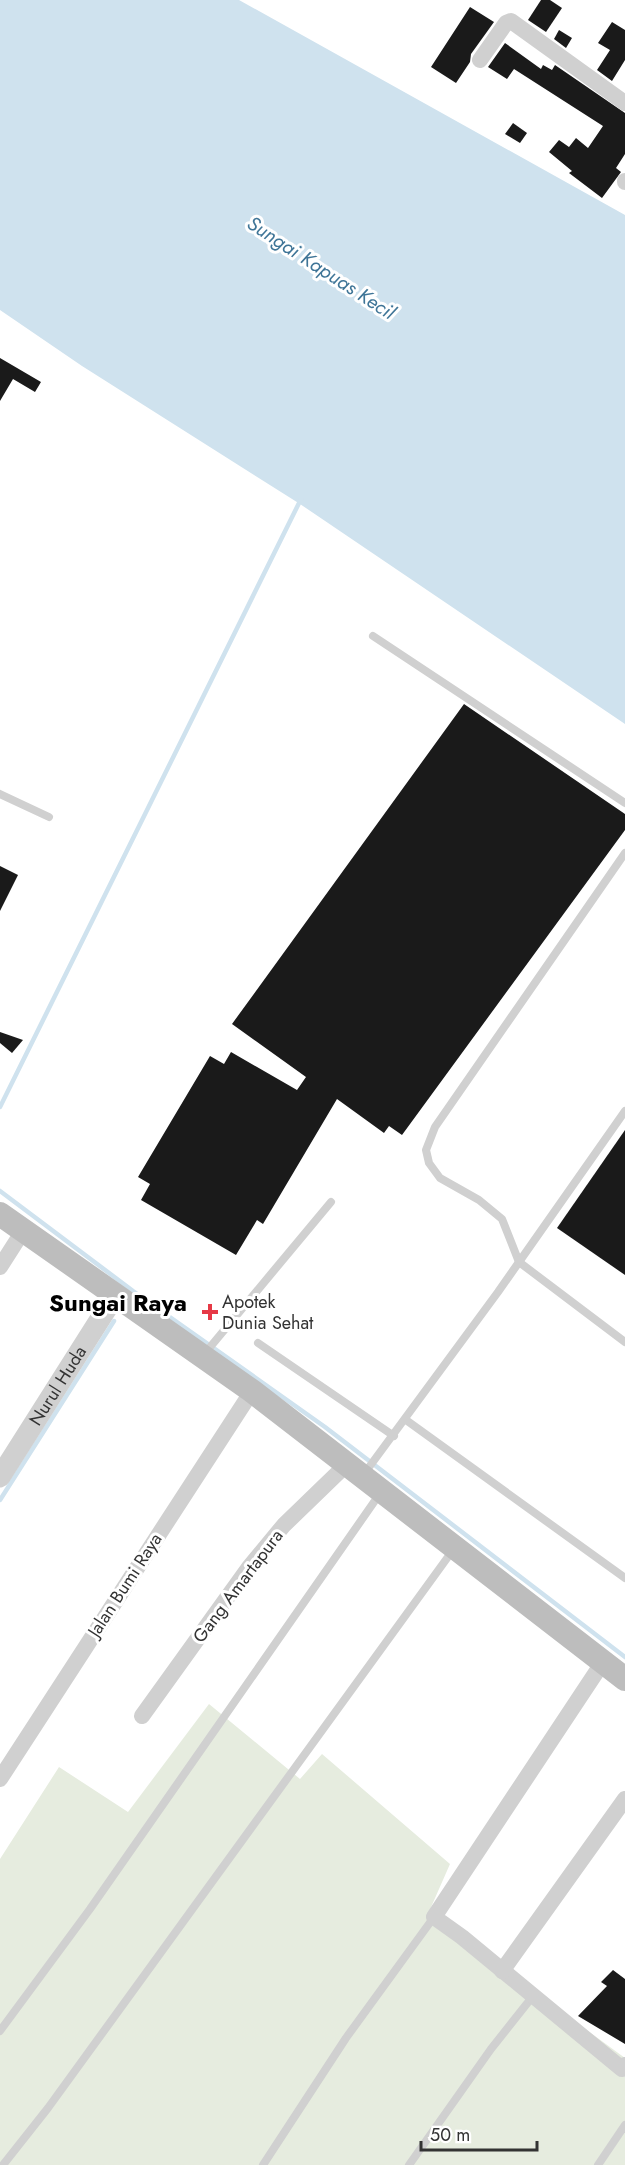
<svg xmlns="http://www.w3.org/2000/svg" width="625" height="2165" font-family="Jost,sans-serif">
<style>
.green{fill:#e6ecdf}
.water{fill:#cfe2ee}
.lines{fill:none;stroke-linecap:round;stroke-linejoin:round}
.stream{stroke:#cfe2ee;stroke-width:4.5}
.building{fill:#1a1a1a}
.service{stroke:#d0d0d0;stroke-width:8}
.minor{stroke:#d0d0d0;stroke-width:16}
.tertiary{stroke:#d0d0d0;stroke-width:21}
.secondary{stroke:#bdbdbd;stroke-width:24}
.poi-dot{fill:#e63946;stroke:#fff;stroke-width:2}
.labels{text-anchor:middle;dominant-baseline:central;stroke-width:6;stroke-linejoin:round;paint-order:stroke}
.poi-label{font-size:18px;fill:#333;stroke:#fff;text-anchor:start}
.street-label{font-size:18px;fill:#333;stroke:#fff}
.water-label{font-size:20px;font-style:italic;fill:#3f7597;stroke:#fff}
.district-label{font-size:24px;font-weight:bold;fill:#000;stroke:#fff}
</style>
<rect width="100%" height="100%" fill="#fff"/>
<!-- green -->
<polygon class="green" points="209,1704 300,1779 322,1754 450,1864 428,1914 625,2058 625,2165 0,2165 0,1859 59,1767 128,1812"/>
<!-- water -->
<polygon class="water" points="0,0 239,0 625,215 625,724 300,504 82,366 0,310"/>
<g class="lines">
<!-- stream -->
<g class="stream">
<polyline points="0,1107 301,499"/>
<polyline points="0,1191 133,1291 325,1427 625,1657"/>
<polyline points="0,1500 114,1321"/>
</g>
</g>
<!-- building -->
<g class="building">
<polygon points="541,0 550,0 562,8 546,32 528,20"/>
<polygon points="470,7 494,22 471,54 470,62 456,83 431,67"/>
<polygon points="612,22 625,30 625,60 612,81 597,70 610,50 598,43"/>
<polygon points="559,30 572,38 566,48 554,39"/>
<polygon points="505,43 541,69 543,65 552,70 555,65 625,113 625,154 616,168 621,172 602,198 569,173 572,171 549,152 559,140 569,147 576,138 588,148 603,126 514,69 507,79 488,67"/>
<polygon points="513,123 527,133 520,143 505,134"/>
<polygon points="0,358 41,382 35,392 13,379 0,401"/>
<polygon points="464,704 625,814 625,830 402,1135 389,1126 384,1133 337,1099 263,1224 257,1220 236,1255 141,1200 150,1184 138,1177 210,1056 224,1064 231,1052 297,1090 306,1077 232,1024"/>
<polygon points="0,866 18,875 0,911"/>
<polygon points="0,1032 23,1040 12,1053 0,1043"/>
<polygon points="625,1130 625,1275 557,1228"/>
<polygon points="613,1970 625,1979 625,2044 578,2016 607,1986 601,1982"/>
</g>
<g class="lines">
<!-- service -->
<g class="service">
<polyline points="373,636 625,803"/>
<polyline points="0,794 49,817"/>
<polyline points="625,853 435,1127 426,1150 429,1163 440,1178 479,1200 502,1219 519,1262 625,1342"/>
<polyline points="258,1343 394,1436"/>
<polyline points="206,1352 331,1202"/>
<polyline points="406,1420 625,1578"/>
<polyline points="364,1474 498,1292 625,1111"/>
<polyline points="0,2031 90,1909 381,1492"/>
<polyline points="3,2165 48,2108 453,1550"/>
<polyline points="263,2165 346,2038 434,1917"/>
<polyline points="409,2165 491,2049 533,1996"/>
<polyline points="598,2165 625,2125"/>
</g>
<!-- minor -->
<g class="minor">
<polyline points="480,60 506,23 511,21 625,103"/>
<polyline points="625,181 625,182"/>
<polyline points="0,1267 23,1231"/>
<polyline points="603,1662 434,1917 462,1937 622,2069 625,2065"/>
<polyline points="142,1716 250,1566 284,1525 346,1465"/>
<polyline points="0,1779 252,1391"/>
<polyline points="502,1971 625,1799"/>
</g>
<!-- tertiary -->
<path class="tertiary" id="s1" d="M0,1477L116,1294"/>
<!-- secondary -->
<polyline class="secondary" points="0,1214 252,1391 625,1679"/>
</g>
<!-- markers -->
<path class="poi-dot" d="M207 1303h6v6h6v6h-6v6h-6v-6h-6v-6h6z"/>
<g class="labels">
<!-- poi labels -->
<g class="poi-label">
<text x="222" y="1302">Apotek<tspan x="222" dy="21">Dunia Sehat</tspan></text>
</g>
<!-- street labels -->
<g class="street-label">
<text stroke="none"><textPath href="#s1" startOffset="108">Nurul Huda</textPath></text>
<text transform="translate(125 1585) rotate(-57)">Jalan Bumi Raya</text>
<text transform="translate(238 1586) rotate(-53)">Gang Amartapura</text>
</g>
<!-- water labels -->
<g class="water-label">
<text transform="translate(321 268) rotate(33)">Sungai Kapuas Kecil</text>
</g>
<!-- district labels -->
<g class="district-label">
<text x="118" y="1302">Sungai Raya</text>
</g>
</g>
<!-- scale -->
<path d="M421 2141v9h116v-9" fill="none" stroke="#333333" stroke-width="3"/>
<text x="430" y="2141" font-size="18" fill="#333333" stroke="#ffffff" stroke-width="4.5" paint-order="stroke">50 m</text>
</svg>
